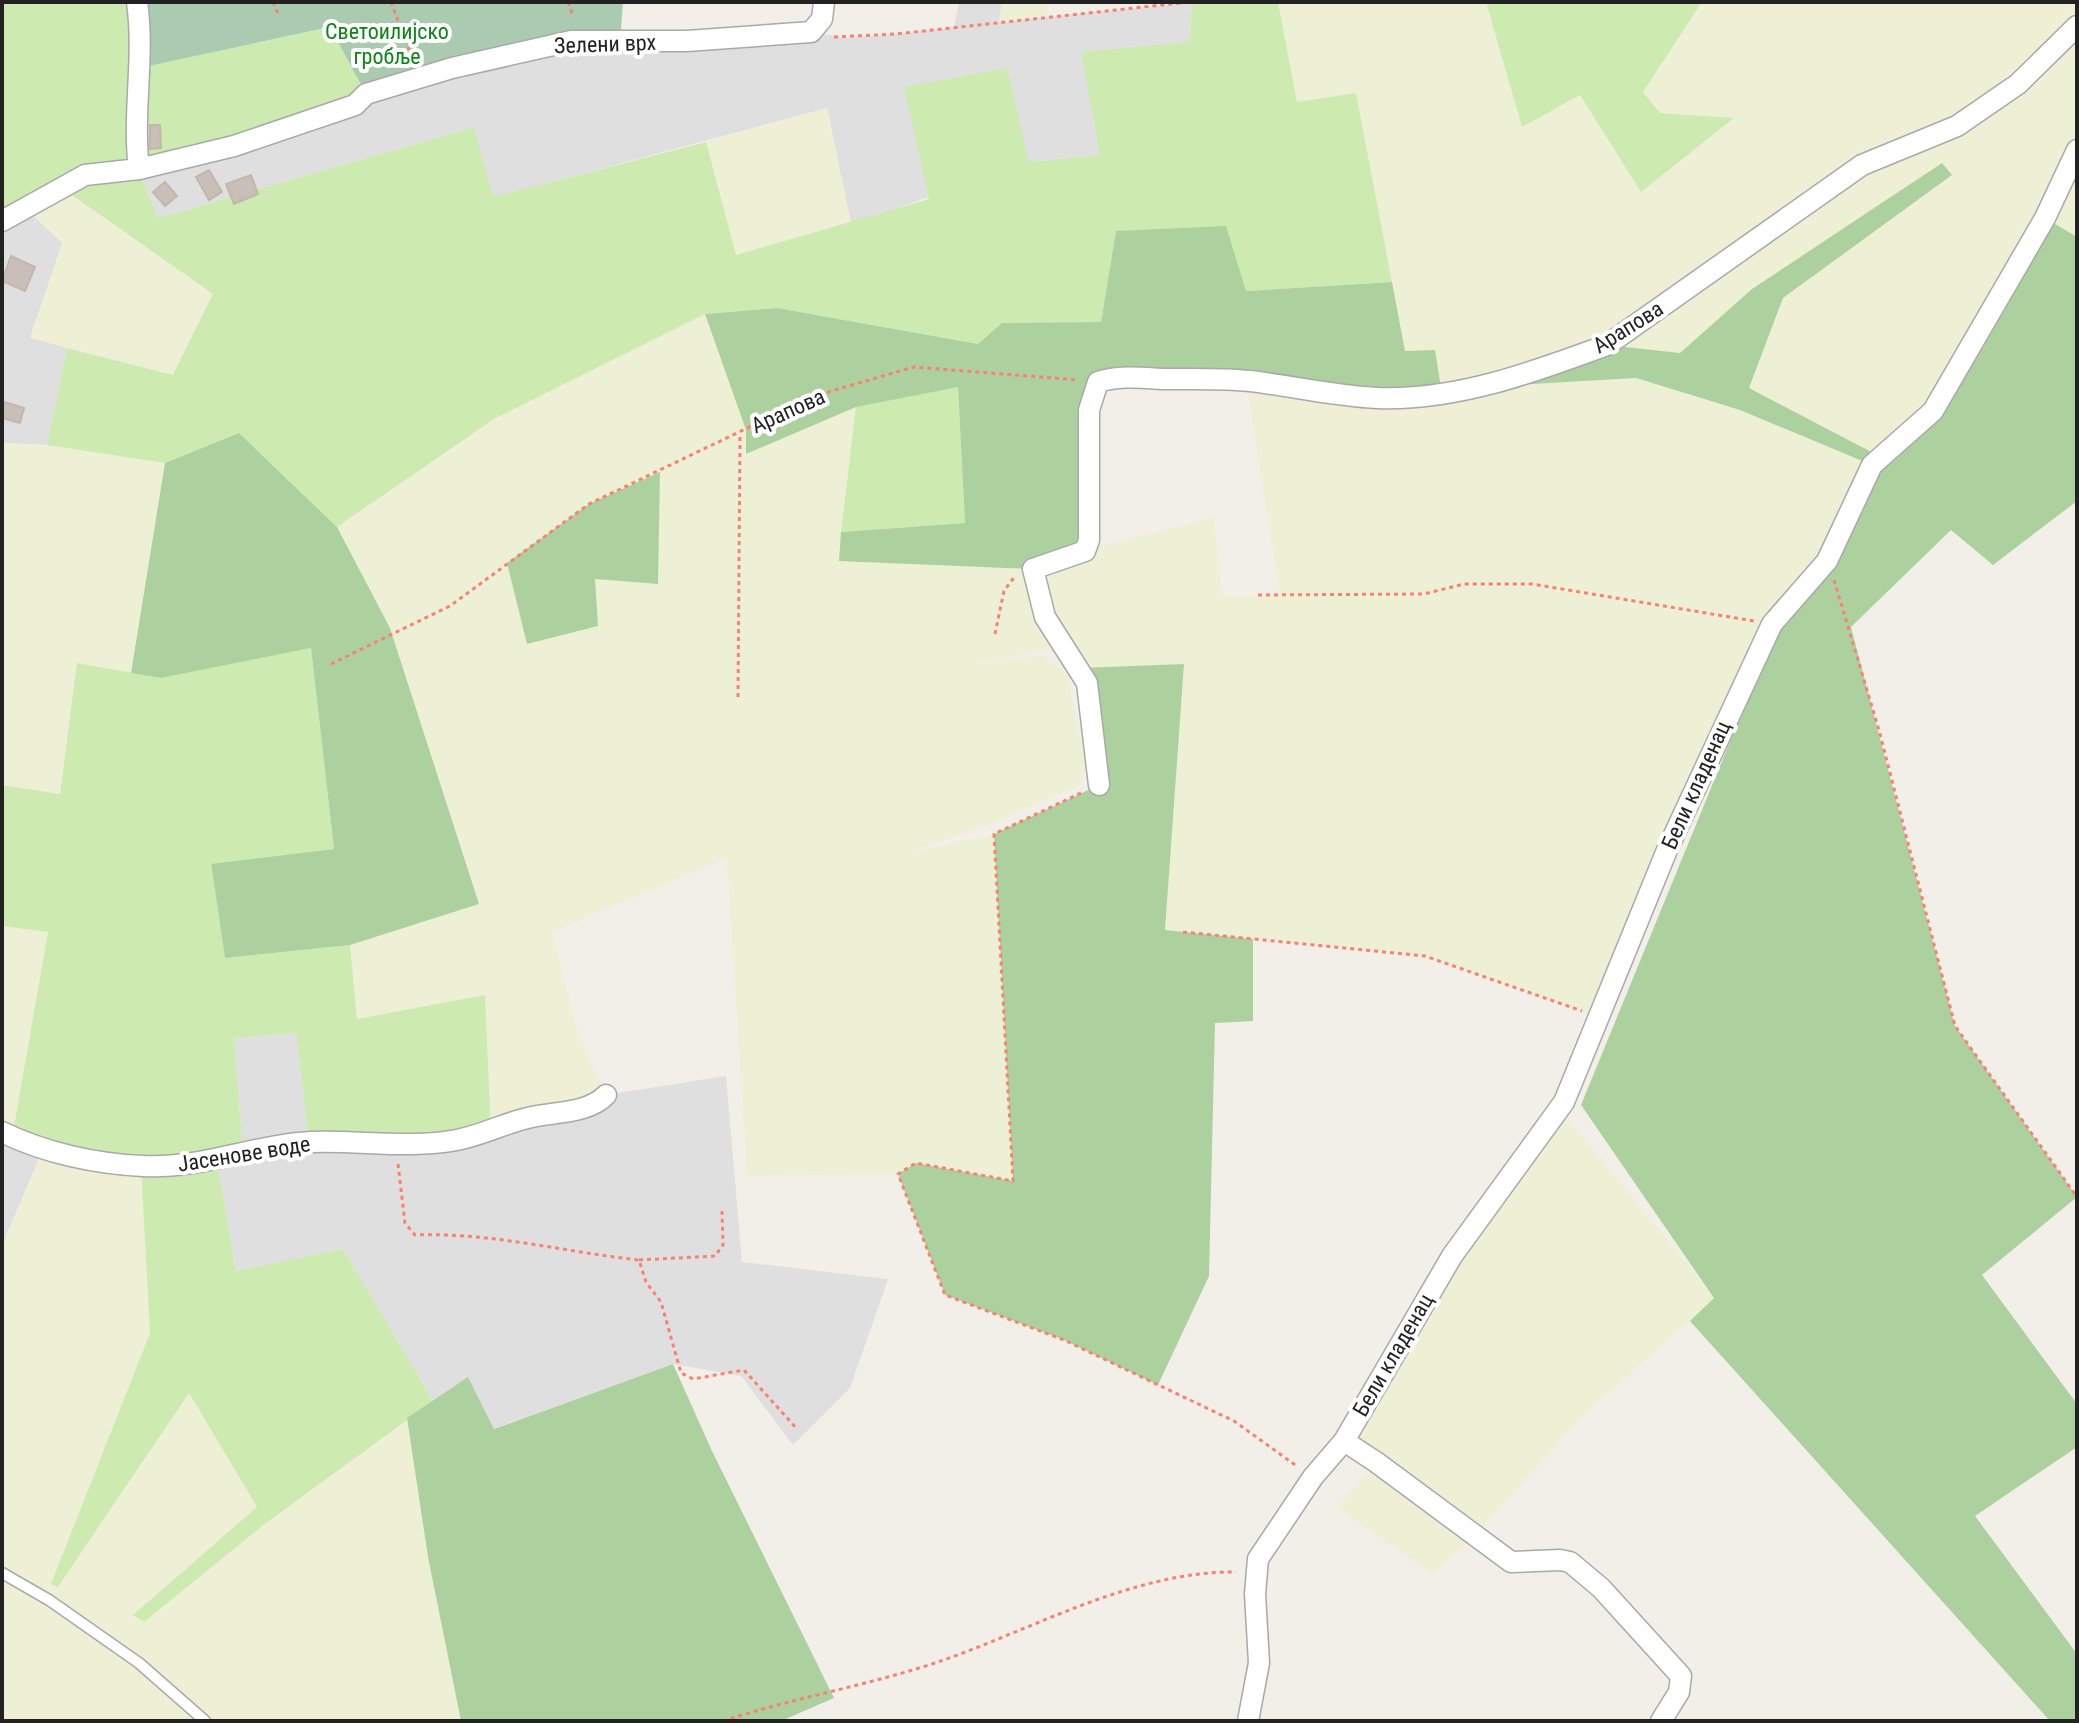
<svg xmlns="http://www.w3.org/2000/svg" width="2079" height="1723" font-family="'Roboto Condensed',sans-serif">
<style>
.residential{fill:#e0dfdf}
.farmland{fill:#eef0d5;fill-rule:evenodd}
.grass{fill:#cdebb0}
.forest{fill:#add19e}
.cemetery{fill:#aacbaf}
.building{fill:#c7bfb8;stroke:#c4b6ab;stroke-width:2}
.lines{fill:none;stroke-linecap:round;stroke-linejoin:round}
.service-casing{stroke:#a9a9a9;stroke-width:13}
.minor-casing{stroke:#a9a9a9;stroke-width:23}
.path{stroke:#fa8072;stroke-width:3;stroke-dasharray:4 4;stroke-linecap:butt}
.service{stroke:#fff;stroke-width:10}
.minor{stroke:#fff;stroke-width:20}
.labels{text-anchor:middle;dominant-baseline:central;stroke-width:8;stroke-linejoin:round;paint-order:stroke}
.park-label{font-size:22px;fill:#0c8416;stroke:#fff}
.street-label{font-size:22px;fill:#222;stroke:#fff}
</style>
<rect width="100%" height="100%" fill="#f2efe9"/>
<!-- residential -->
<g class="residential">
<polygon points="959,2 1002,2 1000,22 1192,2 1189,42 1101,155 1029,162 851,224 827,108 492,198 474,127 158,218 139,169 524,49 811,32 847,38 896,34 954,27"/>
<polygon points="25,208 63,243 30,337 67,348 47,445 2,443 2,221"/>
<polygon points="296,1033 309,1142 726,1076 742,1262 888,1279 850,1388 793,1445 741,1376 673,1364 493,1429 468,1378 433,1401 343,1249 236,1272 217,1161 243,1155 234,1038"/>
<polygon points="2,1132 43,1149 2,1246"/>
</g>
<!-- farmland -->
<g class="farmland">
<polygon points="1002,2 1050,2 1047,15 999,22"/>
<path d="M1278,2H1486L1522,127L1580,95L1641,192L1732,118L1660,113L1643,92L1702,2H2077V237L2046,218L1933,411L1881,457L1749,388L1783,298L1952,176L1942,163L1753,289L1680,353L1607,345L1515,385L1636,378L1740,410L1872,465L1827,561L1772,624L1600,1017L1425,956L1165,930L1184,664L1079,668L1061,647L973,664L1042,655L1067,674L1087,768L1080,785L990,824L905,854L994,834L1013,1181L916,1163L898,1174L747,1176L727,858L552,932L577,1030L606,1095L491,1133L357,1019L350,945L479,904L390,628L337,527L494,419L705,314L746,430V454L856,406L840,561L1085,551L1214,517L1222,595H1280L1246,381L1405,352L1356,93L1297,102ZM660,472L658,584L594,579L589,504Z"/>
<polygon points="827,108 851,224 736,255 706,142"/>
<polygon points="62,188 214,294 173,375 30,338 62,243 25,208"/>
<polygon points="2,443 47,445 165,463 131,673 77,664 60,795 2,785"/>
<polygon points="2,926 48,931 12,1138 2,1132"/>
<polygon points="1564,1113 1715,1298 1585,1414 1478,1532 1434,1575 1337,1508 1376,1462 1349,1444 1468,1246"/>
<polygon points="43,1149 141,1166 150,1333 52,1584 59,1587 189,1392 257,1507 133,1615 144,1622 266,1523 407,1418 428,1557 461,1721 2,1721 2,1246"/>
</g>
<!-- grass -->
<g class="grass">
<polygon points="2,2 133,2 144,67 331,27 366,94 139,170 158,218 474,127 493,197 706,142 736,255 929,199 904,87 1007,68 1029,162 1100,155 1081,52 1189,42 1192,2 1278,2 1297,102 1356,93 1392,282 1246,291 1116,231 1101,322 1002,323 978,344 777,308 705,314 494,419 337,527 239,433 165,463 47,445 67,348 173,375 213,294 62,188 2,221"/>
<polygon points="1486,2 1702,2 1643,92 1660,113 1734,118 1641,192 1580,95 1522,127"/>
<polygon points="958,386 965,523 841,532 856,406"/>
<polygon points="311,648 334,849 211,865 225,958 350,945 357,1019 485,995 491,1133 309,1142 296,1033 234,1038 243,1155 217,1161 236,1271 343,1249 433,1401 266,1523 144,1622 133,1615 257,1507 189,1393 58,1587 51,1584 150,1333 141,1167 12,1138 48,932 2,926 2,785 60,794 77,663 161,678"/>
</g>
<!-- forest -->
<g class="forest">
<polygon points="1942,163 1952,175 1783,298 1749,388 1881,457 1933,411 2045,218 2077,237 2077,501 1993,565 1951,530 1851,627 1955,1026 2077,1197 1982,1275 2077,1404 2077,1447 1975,1516 2077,1654 2077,1721 2050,1721 1690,1321 1714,1298 1581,1105 1775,632 1872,465 1740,410 1636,378 1515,385 1443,394 1099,382 1089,540 1033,569 839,561 841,532 965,523 958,387 856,407 746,454 746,430 705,314 777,308 978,344 1002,323 1101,322 1116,231 1226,226 1246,291 1392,282 1405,351 1435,350 1442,394 1607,345 1680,353 1752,289"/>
<polygon points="239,433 337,527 390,628 479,904 350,945 225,958 211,864 334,849 311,648 161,678 131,673 165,463"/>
<polygon points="660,472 658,584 595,579 598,626 527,644 507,563 589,504"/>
<polygon points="1184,664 1165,930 1253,939 1253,1021 1215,1023 1209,1276 1158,1385 1064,1340 945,1295 898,1174 916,1163 1013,1181 994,834 1099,785 1079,668"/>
<polygon points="673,1364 712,1451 834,1698 781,1721 461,1721 428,1557 407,1418 468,1377 494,1429"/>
</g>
<!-- cemetery -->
<polygon class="cemetery" points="133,2 623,2 620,42 571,41 366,94 330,27 144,67"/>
<!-- building -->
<g class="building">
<polygon points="150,125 160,125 161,148 150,149"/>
<polygon points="209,170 222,192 209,200 196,177"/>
<polygon points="251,175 258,194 234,204 226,184"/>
<polygon points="165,182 177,196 165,206 153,192"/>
<polygon points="11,256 35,267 25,291 2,281"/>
<polygon points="4,402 24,408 20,423 2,418"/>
</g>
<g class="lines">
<defs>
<polyline id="service" points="2,1573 49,1600 139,1663 205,1721"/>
<g id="minor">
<path d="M137,2C145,58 132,113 139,169"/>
<polyline points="2,221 85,175 139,169 234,146 355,105 366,94 452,68 571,41 687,41 811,32 822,19 824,2"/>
<path d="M1099,785L1087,683L1045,617L1033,569L1085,551L1089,540V410L1098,382C1120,375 1143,378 1165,379C1193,379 1222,378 1250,381C1292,386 1334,396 1377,398C1456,401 1534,372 1607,345L1862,165L1957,126L2018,84L2077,26"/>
<path d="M2,1132C45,1153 96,1164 143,1166C201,1169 254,1145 311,1142C360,1140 409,1149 457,1140C483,1135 507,1122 532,1117C556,1112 589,1113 606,1095"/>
<polyline points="1344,1441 1376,1462 1511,1562 1560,1560 1570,1562 1601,1588 1681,1676 1679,1692 1661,1721"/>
<polyline points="1248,1721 1259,1663 1255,1594 1258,1559 1313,1477 1344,1441 1452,1256 1564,1102 1667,850 1772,624 1827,561 1872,465 1933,411 2045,218 2077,150"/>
</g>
</defs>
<!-- service casing -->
<use href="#service" class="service-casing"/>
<!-- minor casing -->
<use href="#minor" class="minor-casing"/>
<!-- path -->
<g class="path">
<polyline points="273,2 279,16"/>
<polyline points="391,2 409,50"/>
<polyline points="568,2 573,16"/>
<polyline points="834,37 896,34 1189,2"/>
<polyline points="1834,580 1879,730 1955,1026 2077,1197"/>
<polyline points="1258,595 1424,594 1464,584 1532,584 1754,621"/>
<polyline points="995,634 1004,591 1015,576"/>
<polyline points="331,664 450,606 589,504 814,396 914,367 1079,380"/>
<polyline points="738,697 740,433"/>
<polyline points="1081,793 994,834 1013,1181 916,1163 898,1174 945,1295 1064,1340 1234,1421 1298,1467"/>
<polyline points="1183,932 1425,956 1582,1011"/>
<path d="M398,1164L405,1223L415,1235C490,1232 564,1252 639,1260L646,1282L661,1302L681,1373L693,1379L744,1370L797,1429"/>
<polyline points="639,1260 715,1256 723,1245 722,1211"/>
<path d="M723,1721C793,1698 865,1686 935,1663C1030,1631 1132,1571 1236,1572"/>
</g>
<!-- service -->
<use href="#service" class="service"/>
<!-- minor -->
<use href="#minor" class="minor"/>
</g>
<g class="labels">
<!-- park labels -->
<g class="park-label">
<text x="387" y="31">Светоилијско<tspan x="387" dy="25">гробље</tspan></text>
</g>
<!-- street labels -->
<g class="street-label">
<text transform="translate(605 44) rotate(-2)">Зелени врх</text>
<text transform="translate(1628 327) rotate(-32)">Арапова</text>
<text transform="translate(788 411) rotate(-24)">Арапова</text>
<text transform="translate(1696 785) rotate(-66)">Бели кладенац</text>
<text transform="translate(244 1154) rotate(-9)">Јасенове воде</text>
<text transform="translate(1393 1355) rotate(-60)">Бели кладенац</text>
</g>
</g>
<!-- border -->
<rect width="2079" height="1723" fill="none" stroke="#222222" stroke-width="8"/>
</svg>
